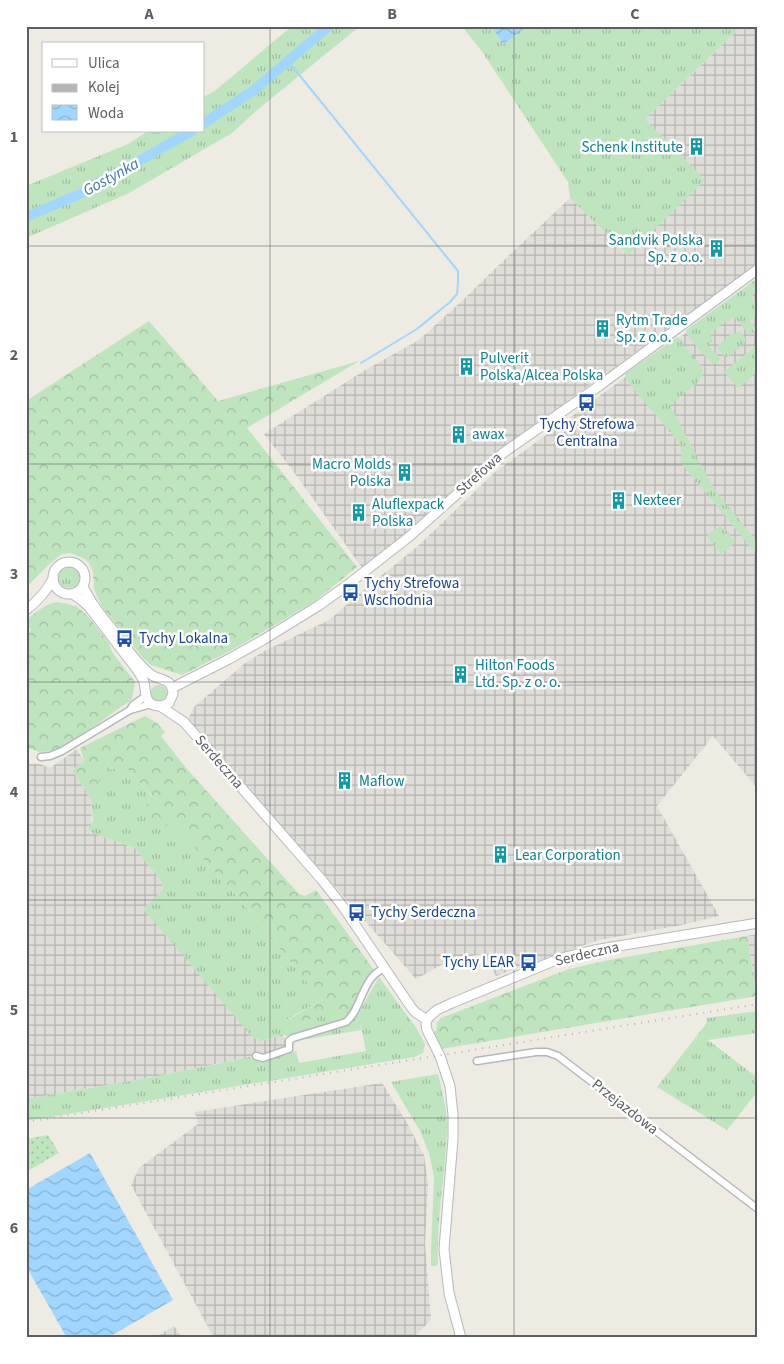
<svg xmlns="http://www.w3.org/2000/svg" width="784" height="1364" font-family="'Source Sans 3',sans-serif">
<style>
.industrial{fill:url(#industrial-grid)}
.grass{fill:url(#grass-tufts)}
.forest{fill:url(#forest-crowns)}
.garden{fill:url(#garden-dots)}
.water{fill:url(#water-waves)}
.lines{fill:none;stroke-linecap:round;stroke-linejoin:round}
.stream{stroke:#a1d7ff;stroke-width:2}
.river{stroke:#a1d7ff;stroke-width:10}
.street-casing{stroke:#b5b8bd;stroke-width:9}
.secondary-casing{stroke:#b6b9bf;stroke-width:11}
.street{stroke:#fff;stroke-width:6}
.secondary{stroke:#fff;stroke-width:9}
.rail{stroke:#b4b5b5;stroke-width:2;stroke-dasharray:1 6;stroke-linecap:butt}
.grid{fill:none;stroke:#5b5f63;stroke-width:1;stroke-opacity:0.55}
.labels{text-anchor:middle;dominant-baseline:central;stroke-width:5;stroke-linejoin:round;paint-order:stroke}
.culture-label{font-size:15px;fill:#0d838f;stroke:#fff;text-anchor:start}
.transit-label{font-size:15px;fill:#164399;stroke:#fff;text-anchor:start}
.street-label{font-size:15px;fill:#5b5f63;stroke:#fff}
.water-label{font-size:16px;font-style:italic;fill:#3e77b1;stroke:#fff}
.neatline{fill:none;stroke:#5b5f63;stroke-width:2}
.grid-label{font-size:16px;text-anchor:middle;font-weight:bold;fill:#5b5f63}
</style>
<defs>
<pattern id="industrial-grid" width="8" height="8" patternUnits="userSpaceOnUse" patternTransform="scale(1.25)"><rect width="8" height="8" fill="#dfddd7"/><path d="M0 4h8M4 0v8" fill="none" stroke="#b8b6b2"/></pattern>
<pattern id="grass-tufts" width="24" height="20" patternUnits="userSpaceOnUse" patternTransform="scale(1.25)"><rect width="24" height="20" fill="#bfe5bf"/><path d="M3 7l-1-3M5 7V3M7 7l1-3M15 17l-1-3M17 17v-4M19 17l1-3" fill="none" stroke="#9ebd9f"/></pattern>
<pattern id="forest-crowns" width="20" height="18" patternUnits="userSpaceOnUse" patternTransform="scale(1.25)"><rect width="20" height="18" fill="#bfe5bf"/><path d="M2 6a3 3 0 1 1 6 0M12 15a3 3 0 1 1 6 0" fill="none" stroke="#9ebd9f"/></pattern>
<pattern id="garden-dots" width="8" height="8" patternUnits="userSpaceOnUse" patternTransform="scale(1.25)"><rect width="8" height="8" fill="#bfe5bf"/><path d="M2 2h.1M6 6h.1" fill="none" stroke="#9ebd9f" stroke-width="1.8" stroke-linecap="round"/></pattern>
<pattern id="water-waves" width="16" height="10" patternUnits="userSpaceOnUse" patternTransform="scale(1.25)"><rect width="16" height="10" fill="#a1d7ff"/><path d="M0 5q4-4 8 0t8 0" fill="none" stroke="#86b2d2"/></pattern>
</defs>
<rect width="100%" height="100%" fill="#eeebe2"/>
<!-- industrial -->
<g class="industrial">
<polygon points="742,26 758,26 758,264 488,458 447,500 363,569 291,468 264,434 367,369 419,340 465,298 502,262 570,198 627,255 645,119"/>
<polygon points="758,283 758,789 713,736 657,806 719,916 682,925 599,940 496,976 484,954 452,959 416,979 188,719 194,707 244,664 264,651 329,620 372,583 418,546 494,473 683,335"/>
<polygon points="77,749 84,761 72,770 91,799 92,833 135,848 161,881 163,888 160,893 143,909 258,1038 259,1042 283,1034 287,1048 263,1056 263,1054 153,1077 26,1099 26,763 40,764 50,768"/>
<polygon points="758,934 758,996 757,996 747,936"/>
<polygon points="382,1083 406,1121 424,1155 428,1184 425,1244 431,1320 413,1338 214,1338 131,1185 139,1168 198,1124 195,1112"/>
<polygon points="174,1326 182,1338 154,1338"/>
</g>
<!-- grass -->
<g class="grass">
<polygon points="292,26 360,26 256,111 232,133 129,193 26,238 26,186 128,144 148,131 204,131 204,97 216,90"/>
<polygon points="462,26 742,26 645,119 705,180 628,255 570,198 568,182 483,53"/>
<path d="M758,278V291L751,297L758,305V315L750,321L757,330L751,334L748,333L734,317L726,323L724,322L710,334L714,339L708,345L720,358V360C718,362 717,364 713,363C710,363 687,336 686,332V330Z"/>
<path d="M738,332H741L745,338V343L728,357C723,356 718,351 717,346L732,333L734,334Z"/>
<polygon points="677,337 680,339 701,366 703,375 697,383 670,405 714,489 758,543 758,556 681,463 680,460 682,452 681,451 680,444 627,381 625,374"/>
<polygon points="758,344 758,371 738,388 724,372"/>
<polygon points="720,527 725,529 735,541 734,543 721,554 707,536 715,529"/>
<circle cx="69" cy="577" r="11"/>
<circle cx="159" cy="693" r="8"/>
<polygon points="106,759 111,770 125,765 153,798 160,830 171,822 187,837 208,866 221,877 322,1000 286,1020 335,1008 348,1016 359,1012 379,977 417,1029 425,1044 423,1053 414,1057 26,1121 26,1099 153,1077 250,1057 259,1061 266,1060 296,1051 299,1063 366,1051 360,1021 361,1030 296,1041 283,1034 259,1042 258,1038 254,1039 143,909 160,893 163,888 161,881 135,848 92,833 88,829 93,821 91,799 103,788 91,770"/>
<polygon points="758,1011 758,1033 708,1040 758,1078 758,1091 727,1130 657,1087 706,1024 707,1018"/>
<path d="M438,1074C442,1091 447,1109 447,1127C446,1173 436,1218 438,1264L436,1266H431V1250L434,1178L430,1156L420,1131L391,1082Z"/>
</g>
<!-- forest -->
<g class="forest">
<polygon points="149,321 218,401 359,361 247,428 357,567 315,601 234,649 182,675 151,665 143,658 102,607 94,589 93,572 89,563 83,558 70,553 62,554 48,565 26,588 26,401"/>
<path d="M58,602L76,606L88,616L109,643L112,652L135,682L132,699L124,705L64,747L50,751L39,752L26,747V634L31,630L26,623V620C35,613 46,603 58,602Z"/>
<polygon points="145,716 157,723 165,732 161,736 187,769 298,893 305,896 316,890 374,970 366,980 348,1016 335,1008 287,1029 286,1021 322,1000 221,877 208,866 187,837 171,823 160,830 145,807 153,797 125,766 111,770 106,760 92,770 104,788 91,799 72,770 84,761 80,748"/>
<polygon points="747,936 757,996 441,1049 433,1032 436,1031 437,1022 441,1018 569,969 614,959"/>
</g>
<!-- garden -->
<polygon class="garden" points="48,1135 59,1153 26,1172 26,1139"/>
<!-- water -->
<g class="water">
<polygon points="491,26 527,26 504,44"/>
<polygon points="90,1153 173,1300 107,1338 67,1338 26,1266 26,1190"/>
</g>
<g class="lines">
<!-- stream -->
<polyline class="stream" points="288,61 458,271 458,283 457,294 450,302 417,329 361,363"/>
<!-- river -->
<g class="river">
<polyline points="204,123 254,90 329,26"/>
<polyline points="26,217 80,194 192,131"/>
</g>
<defs>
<g id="street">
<polyline points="130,710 133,705 146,696"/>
<polyline points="41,757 50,756 62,751 130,710 151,704"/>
<path d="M256,1056L263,1058L289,1049V1041L293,1038L346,1022C360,1010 361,988 374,975C377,972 381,970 384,968"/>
<polyline points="477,1061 536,1052 547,1052 558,1056 758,1209"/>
</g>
<g id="secondary">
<circle cx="69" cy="578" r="16"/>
<path d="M73,594L80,599L89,607L138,671C140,675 143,678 144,682C145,687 145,691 146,695C148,707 160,708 169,703L173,694C172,676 159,682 149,673C136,662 126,648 116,634C104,619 91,604 83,586"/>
<path d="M26,610C38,601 46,592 53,579"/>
<polyline points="172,688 229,659 263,640 318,606 346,586 410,536 503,453 599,386 758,269"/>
<polyline points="160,706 184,722 322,880 341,904 411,1007 415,1012 427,1020"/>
<polyline points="461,1338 449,1293 444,1249 453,1139 453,1115 450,1086 440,1056 427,1030 426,1024 427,1020 431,1015 437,1010 452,1003 561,958 594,950 758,923"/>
</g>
</defs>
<!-- street casing -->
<use href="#street" class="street-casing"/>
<!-- secondary casing -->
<use href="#secondary" class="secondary-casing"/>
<!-- street -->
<use href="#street" class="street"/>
<!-- secondary -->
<use href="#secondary" class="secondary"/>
<!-- rail -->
<polyline class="rail" points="26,1122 758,1004"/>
</g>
<!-- grid -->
<path class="grid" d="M270,26V1338M514,26V1338M26,246H758M26,464H758M26,682H758M26,900H758M26,1118H758"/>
<!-- icons -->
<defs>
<symbol id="building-bare" viewBox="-9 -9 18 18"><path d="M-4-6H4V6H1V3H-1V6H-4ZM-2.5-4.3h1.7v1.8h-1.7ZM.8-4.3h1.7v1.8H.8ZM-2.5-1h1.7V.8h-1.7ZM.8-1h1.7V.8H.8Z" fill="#0f9aa8" stroke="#fff" stroke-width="2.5" paint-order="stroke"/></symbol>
<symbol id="bus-bare" viewBox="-9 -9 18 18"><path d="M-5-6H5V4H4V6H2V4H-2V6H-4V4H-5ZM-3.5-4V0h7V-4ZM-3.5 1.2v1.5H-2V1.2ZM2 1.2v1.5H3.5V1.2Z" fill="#1a4fb4" stroke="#fff" stroke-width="2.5" paint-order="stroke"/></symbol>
</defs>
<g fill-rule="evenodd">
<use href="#building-bare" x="684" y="134" width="25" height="25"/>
<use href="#building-bare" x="704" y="236" width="25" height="25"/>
<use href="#building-bare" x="590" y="316" width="25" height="25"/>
<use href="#building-bare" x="454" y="354" width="25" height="25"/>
<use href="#bus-bare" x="574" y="390" width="25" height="25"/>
<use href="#building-bare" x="446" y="422" width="25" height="25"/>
<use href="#building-bare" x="392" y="460" width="25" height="25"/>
<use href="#building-bare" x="606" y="488" width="25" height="25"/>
<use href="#building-bare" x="346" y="500" width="25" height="25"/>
<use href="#bus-bare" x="338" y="580" width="25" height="25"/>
<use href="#bus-bare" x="112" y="626" width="25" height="25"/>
<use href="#building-bare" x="448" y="662" width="25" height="25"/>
<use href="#building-bare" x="332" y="768" width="25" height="25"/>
<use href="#building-bare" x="488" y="842" width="25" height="25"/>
<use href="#bus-bare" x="344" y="900" width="25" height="25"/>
<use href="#bus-bare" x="516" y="950" width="25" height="25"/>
</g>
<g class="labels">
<!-- culture labels -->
<g class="culture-label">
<text x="683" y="147" text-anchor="end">Schenk Institute</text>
<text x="703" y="240" text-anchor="end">Sandvik Polska<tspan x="703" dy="17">Sp. z o.o.</tspan></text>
<text x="616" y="320">Rytm Trade<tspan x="616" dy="17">Sp. z o.o.</tspan></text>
<text x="480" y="358">Pulverit<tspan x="480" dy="17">Polska/Alcea Polska</tspan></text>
<text x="472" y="434">awax</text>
<text x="391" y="464" text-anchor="end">Macro Molds<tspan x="391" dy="17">Polska</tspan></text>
<text x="633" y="500">Nexteer</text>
<text x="372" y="504">Aluflexpack<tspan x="372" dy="17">Polska</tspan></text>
<text x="475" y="665">Hilton Foods<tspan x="475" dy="17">Ltd. Sp. z o. o.</tspan></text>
<text x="359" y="781">Maflow</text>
<text x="515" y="855">Lear Corporation</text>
</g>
<!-- transit labels -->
<g class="transit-label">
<text x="587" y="424" text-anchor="middle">Tychy Strefowa<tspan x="587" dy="17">Centralna</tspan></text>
<text x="364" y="583">Tychy Strefowa<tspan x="364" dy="17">Wschodnia</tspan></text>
<text x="139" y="638">Tychy Lokalna</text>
<text x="371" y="912">Tychy Serdeczna</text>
<text x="514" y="962" text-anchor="end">Tychy LEAR</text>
</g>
<!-- street labels -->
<g class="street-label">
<text transform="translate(479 474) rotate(-42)">Strefowa</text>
<text transform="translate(219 762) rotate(49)">Serdeczna</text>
<text transform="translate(587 954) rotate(-13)">Serdeczna</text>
<text transform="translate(625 1107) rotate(38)">Przejazdowa</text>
</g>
<!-- water labels -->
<g class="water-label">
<text transform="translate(111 177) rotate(-29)">Gostynka</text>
</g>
</g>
<!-- border -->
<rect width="784" height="1364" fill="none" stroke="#ffffff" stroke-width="55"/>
<!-- legend -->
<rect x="42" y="42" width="162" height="90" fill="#ffffff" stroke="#bdbfc1"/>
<rect x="52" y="59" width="25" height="8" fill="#ffffff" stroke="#bdbfc1"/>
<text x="88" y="68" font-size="15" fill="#5b5f63">Ulica</text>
<rect x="52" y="84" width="25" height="8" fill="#b4b5b5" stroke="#bdbfc1"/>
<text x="88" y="92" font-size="15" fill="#5b5f63">Kolej</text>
<rect x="52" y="105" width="25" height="15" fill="url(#water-waves)" stroke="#bdbfc1"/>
<text x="88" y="118" font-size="15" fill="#5b5f63">Woda</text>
<rect x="28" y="28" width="728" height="1308" class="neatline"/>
<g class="grid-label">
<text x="149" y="19">A</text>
<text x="392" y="19">B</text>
<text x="635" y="19">C</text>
<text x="14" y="142">1</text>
<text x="14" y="360">2</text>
<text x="14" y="579">3</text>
<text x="14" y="797">4</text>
<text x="14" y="1015">5</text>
<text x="14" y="1233">6</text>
</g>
</svg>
